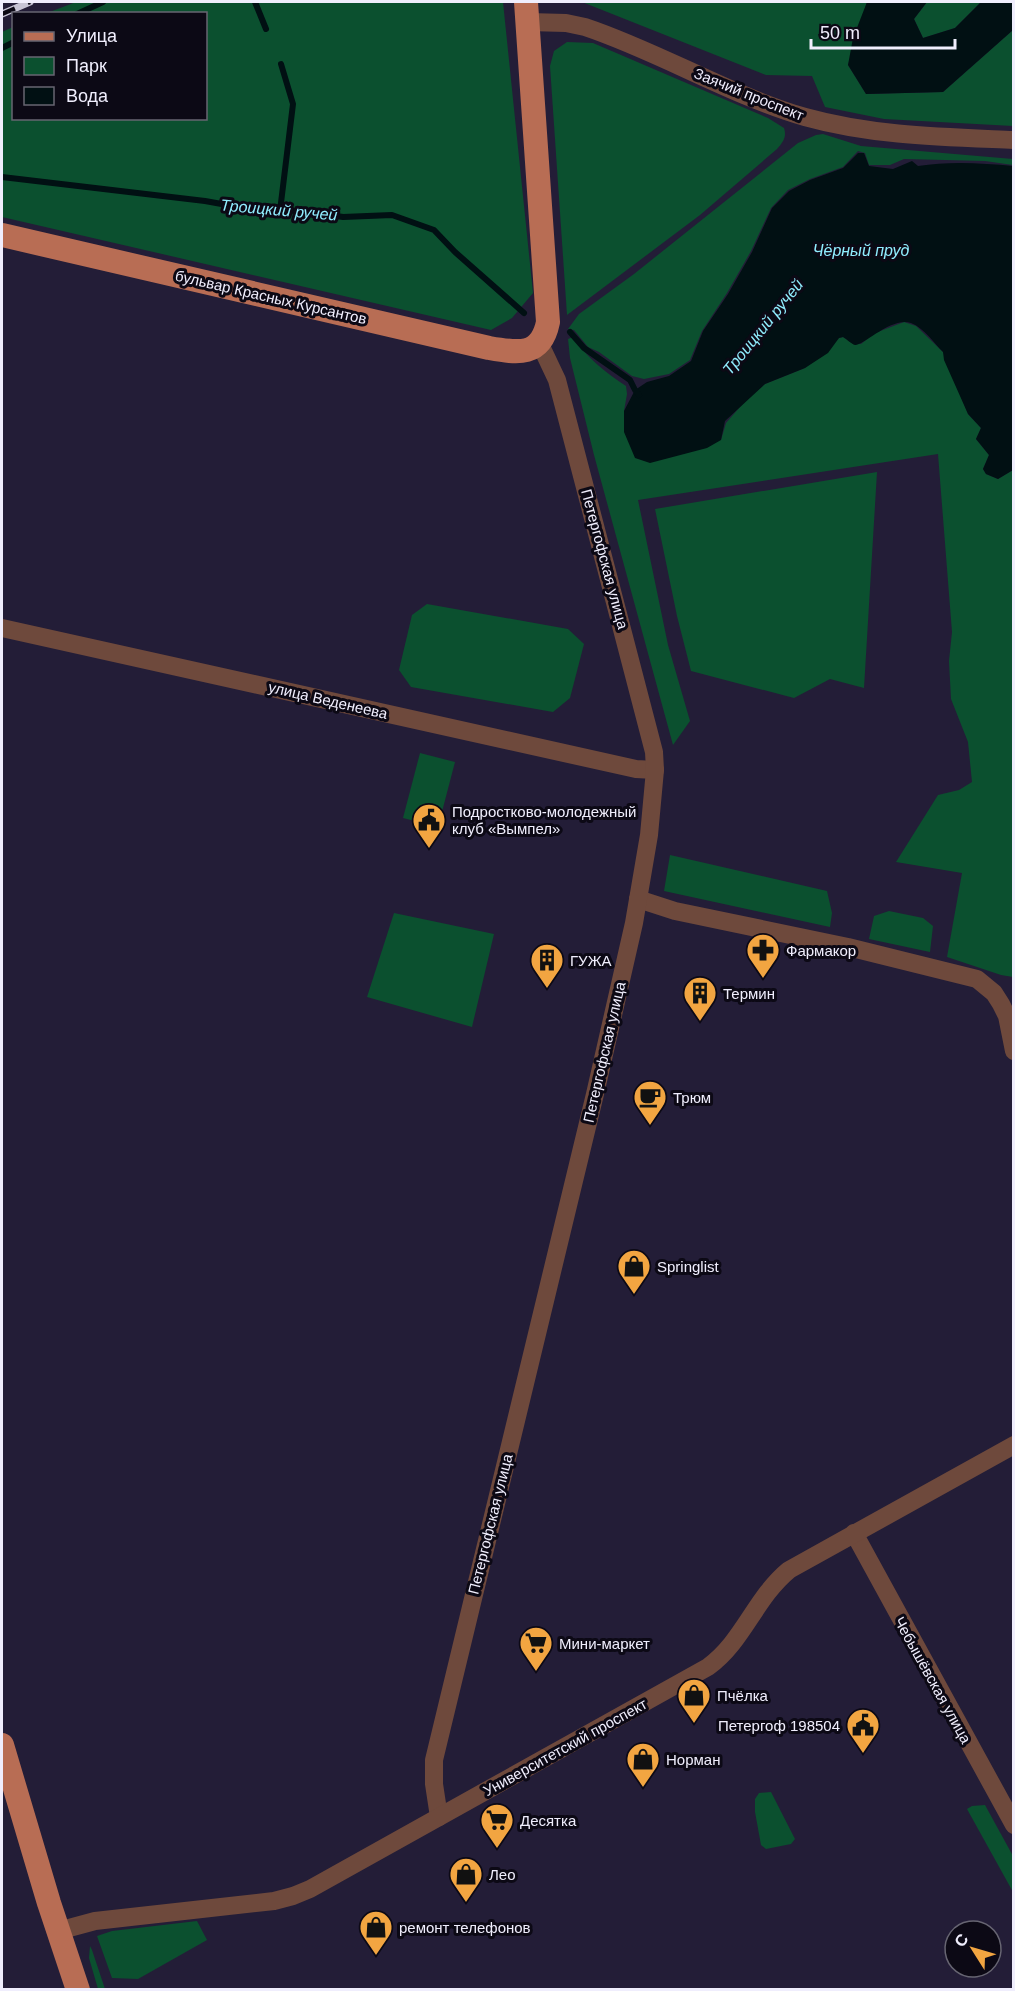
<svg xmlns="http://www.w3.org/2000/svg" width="1015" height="1991" font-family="Arial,sans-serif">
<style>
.green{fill:#0b502f}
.water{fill:#011013}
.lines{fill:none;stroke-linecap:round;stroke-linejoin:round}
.stream{stroke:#011013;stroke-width:6}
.minor{stroke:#6e493c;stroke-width:18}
.major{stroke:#b86d54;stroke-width:24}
.rail-casing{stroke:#c7c4d5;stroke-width:7}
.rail{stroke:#0c0915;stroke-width:4.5;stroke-dasharray:14;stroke-linecap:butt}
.labels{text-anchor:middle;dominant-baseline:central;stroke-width:6;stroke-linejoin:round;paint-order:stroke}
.street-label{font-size:15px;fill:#f0eefd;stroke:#0c0915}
.poi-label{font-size:15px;fill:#f0eefd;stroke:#0c0915;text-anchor:start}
.water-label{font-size:16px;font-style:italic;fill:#90edfe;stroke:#0c0915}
</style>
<rect width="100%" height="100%" fill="#231d37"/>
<!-- green -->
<g class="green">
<polygon points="76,2 503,2 533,293 512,318 491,330 2,217 2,32 13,27 14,118 206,118 206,14 47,13"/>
<polygon points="582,2 867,2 848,65 866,94 943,92 1013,30 1013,126 884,119 825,107 812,76 766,75"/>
<polygon points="927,2 981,2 955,28 923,38 914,19"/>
<path d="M567,42L593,43L768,118L784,128C787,137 783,142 777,149L700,215L567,315L550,66L554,51Z"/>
<polygon points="823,134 861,146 1013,159 1013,165 985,161 904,159 890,165 869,165 865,153 858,151 843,167 810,179 788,190 771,208 751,251 727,293 702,331 690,360 669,374 644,379 632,376 599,352 588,347 574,330 568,329 579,314 634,274 798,143 816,135"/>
<path d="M904,322L916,326L943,352L968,414L981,428L976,439L989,455L983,469L986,474L998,479L1013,470V977L1001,975L947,957L962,873L896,862L938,795L959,790L972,782L968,742L951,699L949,661L952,632L938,454L638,500L668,645L690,721L673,745L594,455L570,358L568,339L573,337C587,358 606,373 626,386L627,394L624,411L721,440L726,423L746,400L765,384L805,368L839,338L843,337L852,343L861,344L875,333Z"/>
<polygon points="877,472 864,688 830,679 794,698 691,671 677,616 655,509"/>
<polygon points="427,604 568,629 584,644 570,698 553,712 411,687 399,670 412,615"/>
<polygon points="420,753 455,762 438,827 403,818"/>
<polygon points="670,855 827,891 832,913 830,927 664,891"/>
<polygon points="889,911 923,918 933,926 930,952 869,939 874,916"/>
<polygon points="394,913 494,934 472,1027 367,997"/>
<polygon points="771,1792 795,1839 791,1844 766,1849 761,1845 755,1812 755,1799 759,1793"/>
<polygon points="985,1805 1013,1856 1013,1892 967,1809 972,1806"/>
<polygon points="197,1921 207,1940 138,1979 112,1978 97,1936 112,1931"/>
<polygon points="90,1946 92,1950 105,1989 98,1989 89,1958"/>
</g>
<!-- water -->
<g class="water">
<polygon points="867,2 927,2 914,19 923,38 955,28 981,2 1013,2 1013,30 943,92 866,94 848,65 853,38"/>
<path d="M858,153H864L869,166L893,169L912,161L918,166C949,161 982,163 1013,166V470L998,479L986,474L983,469L989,455L976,439L981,428L968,414L944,360L943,352C934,343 924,328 911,323C892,316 863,346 855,345C851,344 847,339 843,337L839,338L828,353L805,368L765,384L725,421L721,440L707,448L650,463L635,458L624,432V411L635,390L647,382L669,376L691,361L703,331L728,294L752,252L772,208L789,191L810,180L843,168Z"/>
</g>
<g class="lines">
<!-- stream -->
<g class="stream">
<polyline points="255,2 266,29"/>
<polyline points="77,14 103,2"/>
<polyline points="2,48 14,42"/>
<polyline points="2,177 205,201 255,210 305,211 343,217 392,215 434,230 455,252 524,313"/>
<polyline points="280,211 293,104 281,64"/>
<polyline points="570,332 584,348 630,380 635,390 639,395"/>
</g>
<!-- minor -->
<g class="minor">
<path d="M528,22L566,23L585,27C660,52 729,95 805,117C873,136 944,137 1014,140"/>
<polyline points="2,628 636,769 655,770"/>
<polyline points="638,899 675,911 848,947 977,979 994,993 1001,1004 1007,1016 1014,1051"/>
<polyline points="854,1533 1014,1825"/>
<polyline points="439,1817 434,1784 434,1760 595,1094 634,923 649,835 655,770 654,752 557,380 540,344"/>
<path d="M58,1931L95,1921L274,1901L293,1896L310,1889L708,1667C743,1642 755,1598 789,1570L1014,1445"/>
</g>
<!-- major -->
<g class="major">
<path d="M2,235L489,348C518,353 541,357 548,322L526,2"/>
<polyline points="2,1745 49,1903 78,1990"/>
</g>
<defs>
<polyline id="rail" points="2,14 30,2"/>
</defs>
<!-- rail casing -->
<use href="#rail" class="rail-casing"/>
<!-- rail -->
<use href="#rail" class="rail"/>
</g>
<!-- icons -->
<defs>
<symbol id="civic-pin" viewBox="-11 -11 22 30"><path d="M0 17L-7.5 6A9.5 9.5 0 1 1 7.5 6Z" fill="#f2a541" stroke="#0c0915"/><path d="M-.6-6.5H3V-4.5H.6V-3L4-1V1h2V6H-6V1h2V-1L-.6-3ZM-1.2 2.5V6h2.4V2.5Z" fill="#111"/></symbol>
<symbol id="pharmacy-pin" viewBox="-11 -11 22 30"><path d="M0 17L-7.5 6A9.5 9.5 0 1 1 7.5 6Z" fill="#f2a541" stroke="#0c0915"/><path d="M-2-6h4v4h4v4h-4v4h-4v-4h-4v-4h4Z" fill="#111"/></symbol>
<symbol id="building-pin" viewBox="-11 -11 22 30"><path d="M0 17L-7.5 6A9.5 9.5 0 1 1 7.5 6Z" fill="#f2a541" stroke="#0c0915"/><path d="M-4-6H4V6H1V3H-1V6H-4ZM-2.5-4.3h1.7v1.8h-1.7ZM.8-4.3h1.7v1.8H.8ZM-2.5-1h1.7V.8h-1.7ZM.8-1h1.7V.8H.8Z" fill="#111"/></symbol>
<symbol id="cafe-pin" viewBox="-11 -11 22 30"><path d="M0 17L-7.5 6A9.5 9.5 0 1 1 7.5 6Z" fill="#f2a541" stroke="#0c0915"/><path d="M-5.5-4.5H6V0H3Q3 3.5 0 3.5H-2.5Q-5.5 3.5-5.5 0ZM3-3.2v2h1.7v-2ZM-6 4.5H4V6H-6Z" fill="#111"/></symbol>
<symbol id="shop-pin" viewBox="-11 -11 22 30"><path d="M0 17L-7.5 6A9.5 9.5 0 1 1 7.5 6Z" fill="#f2a541" stroke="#0c0915"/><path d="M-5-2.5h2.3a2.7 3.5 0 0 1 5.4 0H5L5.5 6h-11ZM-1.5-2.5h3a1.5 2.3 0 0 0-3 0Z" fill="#111"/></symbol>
<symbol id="supermarket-pin" viewBox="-11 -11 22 30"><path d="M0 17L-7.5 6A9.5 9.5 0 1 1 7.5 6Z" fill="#f2a541" stroke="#0c0915"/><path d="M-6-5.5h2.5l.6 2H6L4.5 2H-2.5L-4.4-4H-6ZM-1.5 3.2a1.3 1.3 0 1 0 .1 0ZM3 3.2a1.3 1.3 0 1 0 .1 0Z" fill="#111"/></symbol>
</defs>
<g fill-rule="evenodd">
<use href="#civic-pin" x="410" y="801" width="38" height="52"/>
<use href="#pharmacy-pin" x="744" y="931" width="38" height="52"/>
<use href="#building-pin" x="528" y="941" width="38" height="52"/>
<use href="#building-pin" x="681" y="974" width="38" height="52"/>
<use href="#cafe-pin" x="631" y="1078" width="38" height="52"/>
<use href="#shop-pin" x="615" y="1247" width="38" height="52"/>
<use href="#supermarket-pin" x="517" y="1624" width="38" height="52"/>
<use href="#shop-pin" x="675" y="1676" width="38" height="52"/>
<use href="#civic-pin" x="844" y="1706" width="38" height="52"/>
<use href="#shop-pin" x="624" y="1740" width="38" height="52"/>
<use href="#supermarket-pin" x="478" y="1801" width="38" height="52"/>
<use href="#shop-pin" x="447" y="1855" width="38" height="52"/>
<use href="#shop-pin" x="357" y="1908" width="38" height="52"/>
</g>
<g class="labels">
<!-- street labels -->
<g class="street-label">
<text transform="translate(749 94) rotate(22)">Заячий проспект</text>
<text transform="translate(271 297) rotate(13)">бульвар Красных Курсантов</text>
<text transform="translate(605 559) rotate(75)">Петергофская улица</text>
<text transform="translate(328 700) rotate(13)">улица Веденеева</text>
<text transform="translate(604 1052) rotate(-77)">Петергофская улица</text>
<text transform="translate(490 1524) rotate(-76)">Петергофская улица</text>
<text transform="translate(933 1680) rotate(61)">Чебышёвская улица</text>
<text transform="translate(565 1747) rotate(-29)">Университетский проспект</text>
</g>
<!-- poi labels -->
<g class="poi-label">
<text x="452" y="811">Подростково-молодежный<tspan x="452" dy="17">клуб «Вымпел»</tspan></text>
<text x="786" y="950">Фармакор</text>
<text x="570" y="960">ГУЖА</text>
<text x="723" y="993">Термин</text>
<text x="673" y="1097">Трюм</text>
<text x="657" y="1266">Springlist</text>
<text x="559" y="1643">Мини-маркет</text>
<text x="717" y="1695">Пчёлка</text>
<text x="840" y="1725" text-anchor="end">Петергоф 198504</text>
<text x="666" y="1759">Норман</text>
<text x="520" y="1820">Десятка</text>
<text x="489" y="1874">Лео</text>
<text x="399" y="1927">ремонт телефонов</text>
</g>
<!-- water labels -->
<g class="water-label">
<text transform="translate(279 210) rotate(5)">Троицкий ручей</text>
<text x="861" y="250">Чёрный пруд</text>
<text transform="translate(763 327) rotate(-51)">Троицкий ручей</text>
</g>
</g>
<!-- border -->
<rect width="1015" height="1991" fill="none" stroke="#f0eefd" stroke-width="6"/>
<!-- legend -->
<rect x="12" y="12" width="195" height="108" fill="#0c0915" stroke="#676572" stroke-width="1.5"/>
<rect x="24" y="32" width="30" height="9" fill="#b86d54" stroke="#676572" stroke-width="1.5"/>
<text x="66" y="42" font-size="18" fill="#f0eefd">Улица</text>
<rect x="24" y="57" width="30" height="18" fill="#0b502f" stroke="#676572" stroke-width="1.5"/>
<text x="66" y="72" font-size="18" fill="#f0eefd">Парк</text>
<rect x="24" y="87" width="30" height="18" fill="#011013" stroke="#676572" stroke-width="1.5"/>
<text x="66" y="102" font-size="18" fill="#f0eefd">Вода</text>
<!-- north arrow -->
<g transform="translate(973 1949) rotate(307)"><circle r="28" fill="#0c0915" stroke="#676572" stroke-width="1.5"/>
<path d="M0-4.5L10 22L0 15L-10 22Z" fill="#f2a541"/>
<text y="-9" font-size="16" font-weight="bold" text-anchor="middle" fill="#f0eefd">С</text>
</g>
<!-- scale -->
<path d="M811 39v9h144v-9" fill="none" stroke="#f0eefd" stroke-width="3"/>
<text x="820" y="39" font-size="18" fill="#f0eefd" stroke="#0c0915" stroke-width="4.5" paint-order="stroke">50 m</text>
</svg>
